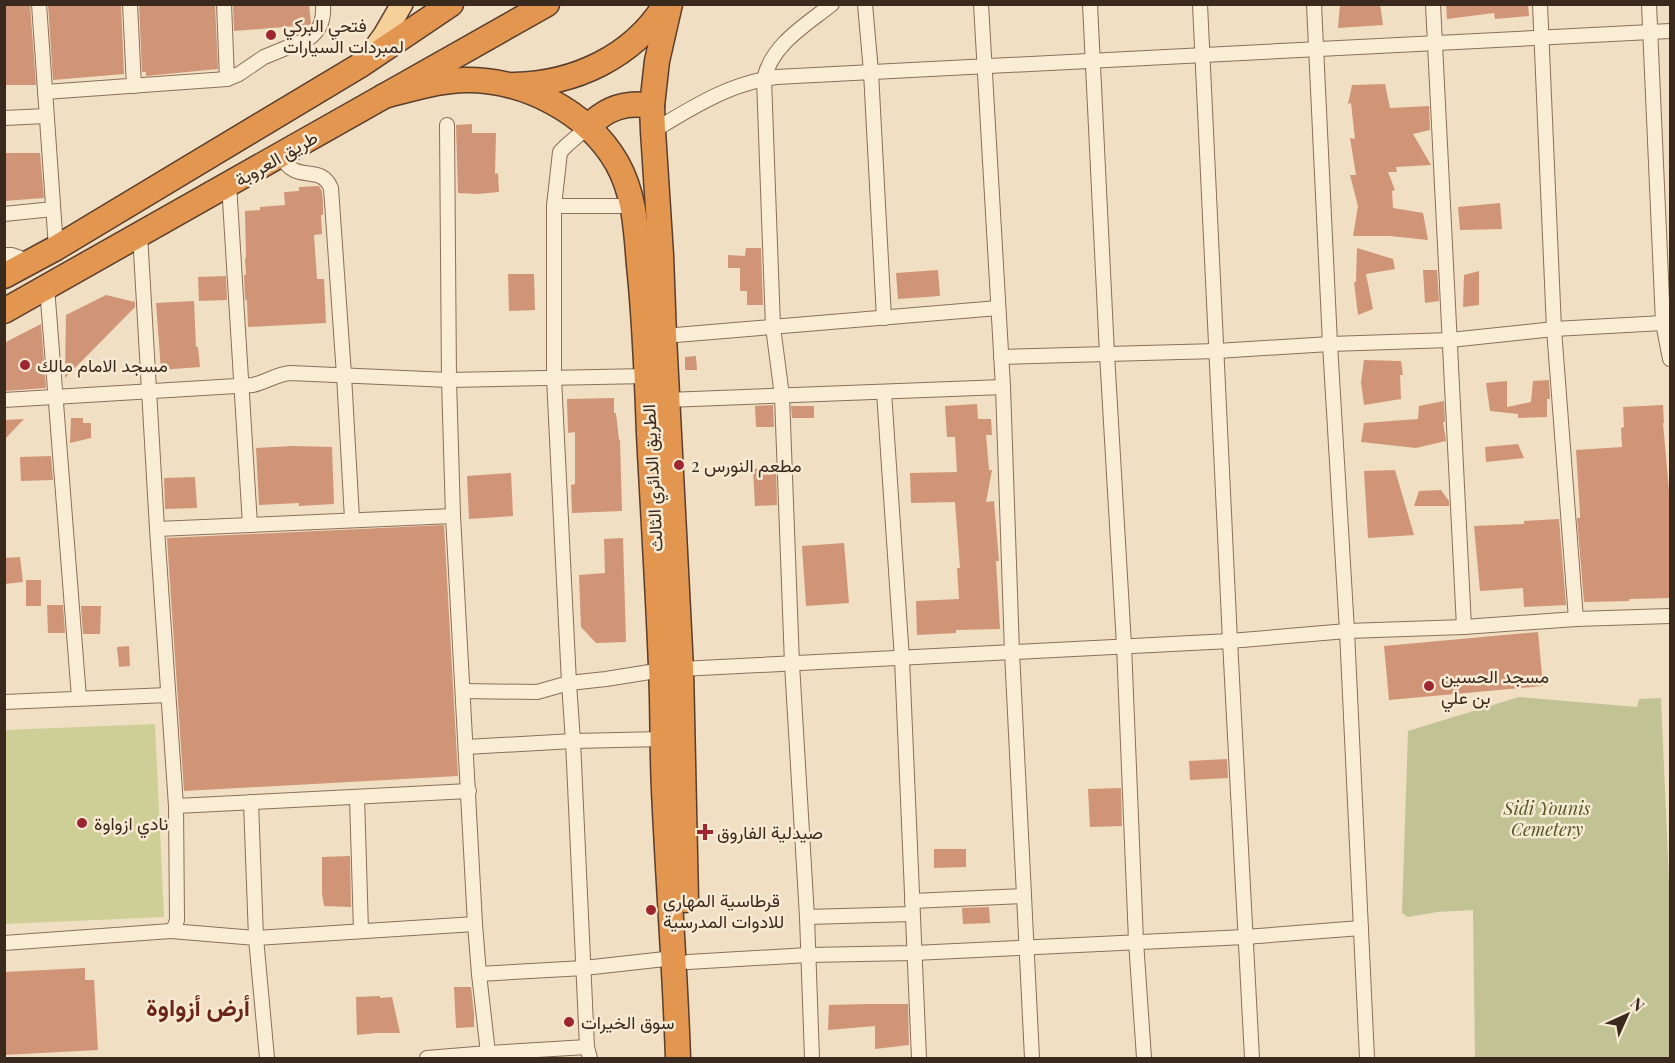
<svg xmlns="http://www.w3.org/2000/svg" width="1675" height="1063" font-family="'Playfair Display',Vazirmatn,serif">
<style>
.green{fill:#cdcf96}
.cemetery{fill:#c1c395}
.building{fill:#d09477}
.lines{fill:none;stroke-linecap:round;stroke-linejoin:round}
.street-casing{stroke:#8b6f58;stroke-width:16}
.primary-casing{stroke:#593e2d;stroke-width:24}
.highway-casing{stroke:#593e2d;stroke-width:27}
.street{stroke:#faedd6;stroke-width:14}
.primary{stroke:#f5d099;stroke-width:21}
.highway{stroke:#e3964f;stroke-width:24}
.poi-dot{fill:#9d2630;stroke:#f7e9d2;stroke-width:2}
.labels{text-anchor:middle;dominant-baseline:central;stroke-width:5;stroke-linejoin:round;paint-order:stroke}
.poi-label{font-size:18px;fill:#3a291d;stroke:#f7e9d2;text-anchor:start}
.street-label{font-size:18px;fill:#3a291d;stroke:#f7e9d2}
.park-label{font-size:18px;font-style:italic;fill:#4f5823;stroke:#f7e9d2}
.district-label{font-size:24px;font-weight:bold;fill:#69251b;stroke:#f7e9d2}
</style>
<rect width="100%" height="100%" fill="#f0dfc2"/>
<!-- green -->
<polygon class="green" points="155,724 164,917 5,924 5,730"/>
<!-- cemetery -->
<polygon class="cemetery" points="1519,697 1637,707 1639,699 1661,698 1670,904 1670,1058 1475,1058 1473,910 1437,912 1408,917 1402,913 1408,731"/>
<!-- building -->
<g class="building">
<polygon points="4,4 30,4 36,85 4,85"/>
<polygon points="48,4 121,4 124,74 53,80"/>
<polygon points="139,4 215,4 218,69 146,76 146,72 142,72"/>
<polygon points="233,4 309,4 311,24 309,25 234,31"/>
<polygon points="1340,4 1380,4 1383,25 1338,28"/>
<polygon points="1446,4 1528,4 1529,16 1495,19 1494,13 1447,19"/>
<polygon points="1385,84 1390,108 1429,106 1430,130 1413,134 1431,165 1396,167 1397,172 1388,172 1395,190 1392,191 1393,208 1423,213 1428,240 1390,236 1353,236 1358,206 1350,175 1356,175 1350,138 1355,139 1351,103 1348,104 1352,85"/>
<polygon points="472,124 472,133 496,133 495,174 498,173 499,192 477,194 458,193 456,125"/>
<polygon points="4,153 40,153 44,198 4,201"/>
<polygon points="319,186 322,191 323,203 323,215 321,215 322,234 314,235 317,279 324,279 326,323 248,327 247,301 245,299 244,275 246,275 245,258 246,258 245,211 260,210 260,207 285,205 284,192 299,191 299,187"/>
<polygon points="1500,203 1502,229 1460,230 1458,207"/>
<polygon points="746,248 761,248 763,305 747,305 747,291 740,291 740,268 728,268 728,255 745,256"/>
<polygon points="1357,248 1393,259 1395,269 1366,274 1373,309 1358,315 1354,282 1356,282"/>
<polygon points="938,270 940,296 898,299 896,273"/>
<polygon points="1423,270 1437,270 1439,301 1425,303"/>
<polygon points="1479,271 1479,305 1463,307 1464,275"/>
<polygon points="508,274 534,274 535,310 509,311"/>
<polygon points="226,276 227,300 199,301 198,277"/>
<polygon points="106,295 135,302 135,307 65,378 66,315"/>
<polygon points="194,301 196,347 198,347 200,367 161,370 156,303"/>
<polygon points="41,324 46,388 4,391 4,343"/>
<polygon points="696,356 697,370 685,370 685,357"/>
<polygon points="1364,360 1401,361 1403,375 1400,375 1401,399 1364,405 1361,382"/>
<polygon points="1549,380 1550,399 1547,399 1547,417 1518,418 1518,414 1490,411 1486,383 1507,381 1507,407 1531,402 1533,381"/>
<polygon points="614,398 614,413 616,413 619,440 620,440 622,511 572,513 571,485 575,484 575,432 568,433 567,399"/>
<polygon points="1444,401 1445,422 1443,422 1446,441 1416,448 1361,442 1364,423 1418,419 1419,406"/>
<polygon points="977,404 978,419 991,419 992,435 986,435 989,470 992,470 986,502 994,501 999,561 996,561 1000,629 956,630 956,633 917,635 916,601 959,599 957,568 960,568 955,502 911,503 910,473 957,472 955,437 947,437 945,406"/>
<polygon points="773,405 774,427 756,427 755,406"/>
<polygon points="1663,405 1664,423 1663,423 1671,513 1671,598 1629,599 1629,601 1584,602 1577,518 1580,518 1580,514 1576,450 1622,447 1621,428 1624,427 1623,407"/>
<polygon points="791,406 814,406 814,418 792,418"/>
<polygon points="71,418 83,418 83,423 91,423 91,438 70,443"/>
<polygon points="24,419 4,440 4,420"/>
<polygon points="1518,444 1524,458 1486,462 1485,447"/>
<polygon points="292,446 332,447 334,504 299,506 299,503 259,505 256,448"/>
<polygon points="51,456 53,480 21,481 20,457"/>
<polygon points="776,468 777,505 755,506 753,469"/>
<polygon points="1395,470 1414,535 1368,538 1364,471"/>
<polygon points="511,473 513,516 469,519 467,476"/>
<polygon points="195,477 197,508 165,509 164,478"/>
<polygon points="1441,490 1449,501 1449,506 1414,506 1419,491"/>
<polygon points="1559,519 1566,605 1524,607 1523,588 1480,591 1474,526 1524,524 1524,521"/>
<polygon points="444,525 458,776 184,791 167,538"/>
<polygon points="623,538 626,642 596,643 581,627 579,575 605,573 604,539"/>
<polygon points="844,543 849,603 806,606 802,546"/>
<polygon points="20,557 23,582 4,584 4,558"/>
<rect x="26" y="580" width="15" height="26"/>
<polygon points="47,605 63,605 65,633 48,633"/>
<polygon points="81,606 101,606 100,634 83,634"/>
<polygon points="1538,632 1543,686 1389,700 1384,646"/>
<polygon points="129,646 130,666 119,667 117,647"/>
<polygon points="1227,759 1228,778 1190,780 1189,761"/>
<polygon points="1121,788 1122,826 1090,827 1088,789"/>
<polygon points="934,849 966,849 966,867 934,868"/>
<polygon points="350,856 351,907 324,906 322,893 322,857"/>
<polygon points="989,907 990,923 963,924 962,908"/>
<polygon points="85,968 85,980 94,980 98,1050 4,1055 4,972"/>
<polygon points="454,987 471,987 474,1014 474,1027 456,1028"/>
<polygon points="380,996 380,998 392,997 400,1033 376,1033 357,1035 356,997"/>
<polygon points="868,1004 908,1004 909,1045 875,1049 875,1026 828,1030 829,1005"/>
</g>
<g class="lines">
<defs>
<g id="street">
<polyline points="39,4 56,248"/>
<polyline points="130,4 134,86"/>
<polyline points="224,4 227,79"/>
<polyline points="865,4 871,72 884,318"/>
<polyline points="981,4 1003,387 1012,652 1032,1058"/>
<polyline points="1090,4 1107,354 1124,645 1136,941 1144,1058"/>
<polyline points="1200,4 1230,641 1252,1058"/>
<polyline points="1314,4 1330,344 1347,631 1367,1058"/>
<polyline points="1433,4 1464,627"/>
<polyline points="1540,4 1554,329 1576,619"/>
<polyline points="1649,4 1663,323 1670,359"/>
<path d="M45,92L227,79L239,74L264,57L308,39C321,30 324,19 323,4"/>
<polyline points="4,118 46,116"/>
<polyline points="447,125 449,380 453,516 475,924 479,974 488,1053"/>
<polyline points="588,127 567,145 560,152 554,206 554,378 569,683 573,741 587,1047 590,1058"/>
<path d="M653,131C693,107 728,84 776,77L1670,31"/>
<path d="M281,155C295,186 320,162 331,188L344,375L352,519"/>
<polyline points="229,184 250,525"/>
<polyline points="554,206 633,206"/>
<polyline points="4,214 53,209"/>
<polyline points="4,255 12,255 31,262"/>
<polyline points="47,287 79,698"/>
<polyline points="664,336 998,308"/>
<polyline points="1001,357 1217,351 1330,344 1450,340 1554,329 1663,323"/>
<polyline points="884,392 902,659 919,1058"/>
<path d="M4,400L253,385C266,382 277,374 290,373L449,380L647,376"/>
<polyline points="667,400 1003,387"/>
<polyline points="157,529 453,516"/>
<polyline points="463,691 537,692 569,683 606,679 662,670 681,669 1230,641 1347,631 1464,627 1576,619 1670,616"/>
<polyline points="4,702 168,695"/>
<polyline points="466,747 573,741 663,739"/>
<polyline points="357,797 361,931"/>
<polyline points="251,802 256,938 267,1058"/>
<polyline points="176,806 469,791"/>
<polyline points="912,901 1024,896"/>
<polyline points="807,917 912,914"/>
<polyline points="171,931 256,938 475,924"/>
<polyline points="4,943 171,931 175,926 177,920 176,806 157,529 140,234"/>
<polyline points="688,962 808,955 914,953 1245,937 1361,928"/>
<polyline points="479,974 584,968 674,958"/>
<polyline points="427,1058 488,1053 587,1047"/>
<path d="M812,1058L807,917L792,664L782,396L773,327L764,79C772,44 806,25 832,4"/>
</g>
<polyline id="primary" points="368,57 384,35 402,4"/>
<g id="highway">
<polyline points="670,4 657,61 652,106 653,131 661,255 664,336 681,669 686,900"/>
<path d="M514,85C574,84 633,57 665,5"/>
<path d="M384,96C410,89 437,81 464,80C523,79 587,111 617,163C635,195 636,230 639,265C645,321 647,377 649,434C653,512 658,590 661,667C663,708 662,749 664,790C668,880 675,969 678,1058"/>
<path d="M588,127C606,108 626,101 652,106"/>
<polyline points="4,276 56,248 359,66 451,4"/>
<polyline points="4,311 547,4"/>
</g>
</defs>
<!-- street casing -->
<use href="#street" class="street-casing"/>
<!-- primary casing -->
<use href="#primary" class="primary-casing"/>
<!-- highway casing -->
<use href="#highway" class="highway-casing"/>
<!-- street -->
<use href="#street" class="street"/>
<!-- primary -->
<use href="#primary" class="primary"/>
<!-- highway -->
<use href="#highway" class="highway"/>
</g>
<!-- markers -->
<g class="poi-dot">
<circle cx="271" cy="35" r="6"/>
<circle cx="25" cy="365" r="6"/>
<circle cx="679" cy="465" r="6"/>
<circle cx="1429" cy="686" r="6"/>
<circle cx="82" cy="823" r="6"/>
<path d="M702 823h6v6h6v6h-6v6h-6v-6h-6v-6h6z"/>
<circle cx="651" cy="910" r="6"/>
<circle cx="569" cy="1022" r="6"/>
</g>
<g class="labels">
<!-- poi labels -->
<g class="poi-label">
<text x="283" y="25">فتحي البركي<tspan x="283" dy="21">لمبردات السيارات</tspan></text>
<text x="37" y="365">مسجد الامام مالك</text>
<text x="691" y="465">مطعم النورس 2</text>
<text x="1441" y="676">مسجد الحسين<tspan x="1441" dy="21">بن علي</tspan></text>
<text x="94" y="823">نادي ازواوة</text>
<text x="717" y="832">صيدلية الفاروق</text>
<text x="663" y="900">قرطاسية المهاري<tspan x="663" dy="21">للادوات المدرسية</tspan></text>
<text x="581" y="1022">سوق الخيرات</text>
</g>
<!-- street labels -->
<g class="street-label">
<text transform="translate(276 158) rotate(-30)">طريق العروبة</text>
<text transform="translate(652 478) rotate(-93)">الطريق الدائري الثالث</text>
</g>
<!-- park labels -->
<g class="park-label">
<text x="1547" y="808">Sidi Younis<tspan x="1547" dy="21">Cemetery</tspan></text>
</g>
<!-- district labels -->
<g class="district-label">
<text x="198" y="1006">أرض أزواوة</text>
</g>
</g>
<!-- border -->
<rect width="1675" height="1063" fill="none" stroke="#3a291d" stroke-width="12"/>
<!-- north arrow -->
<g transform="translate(1627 1015) rotate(45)" stroke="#f7e9d2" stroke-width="4.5" paint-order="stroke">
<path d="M0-4.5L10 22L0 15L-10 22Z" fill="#3a291d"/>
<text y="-9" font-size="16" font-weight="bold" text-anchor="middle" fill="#3a291d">N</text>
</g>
</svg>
